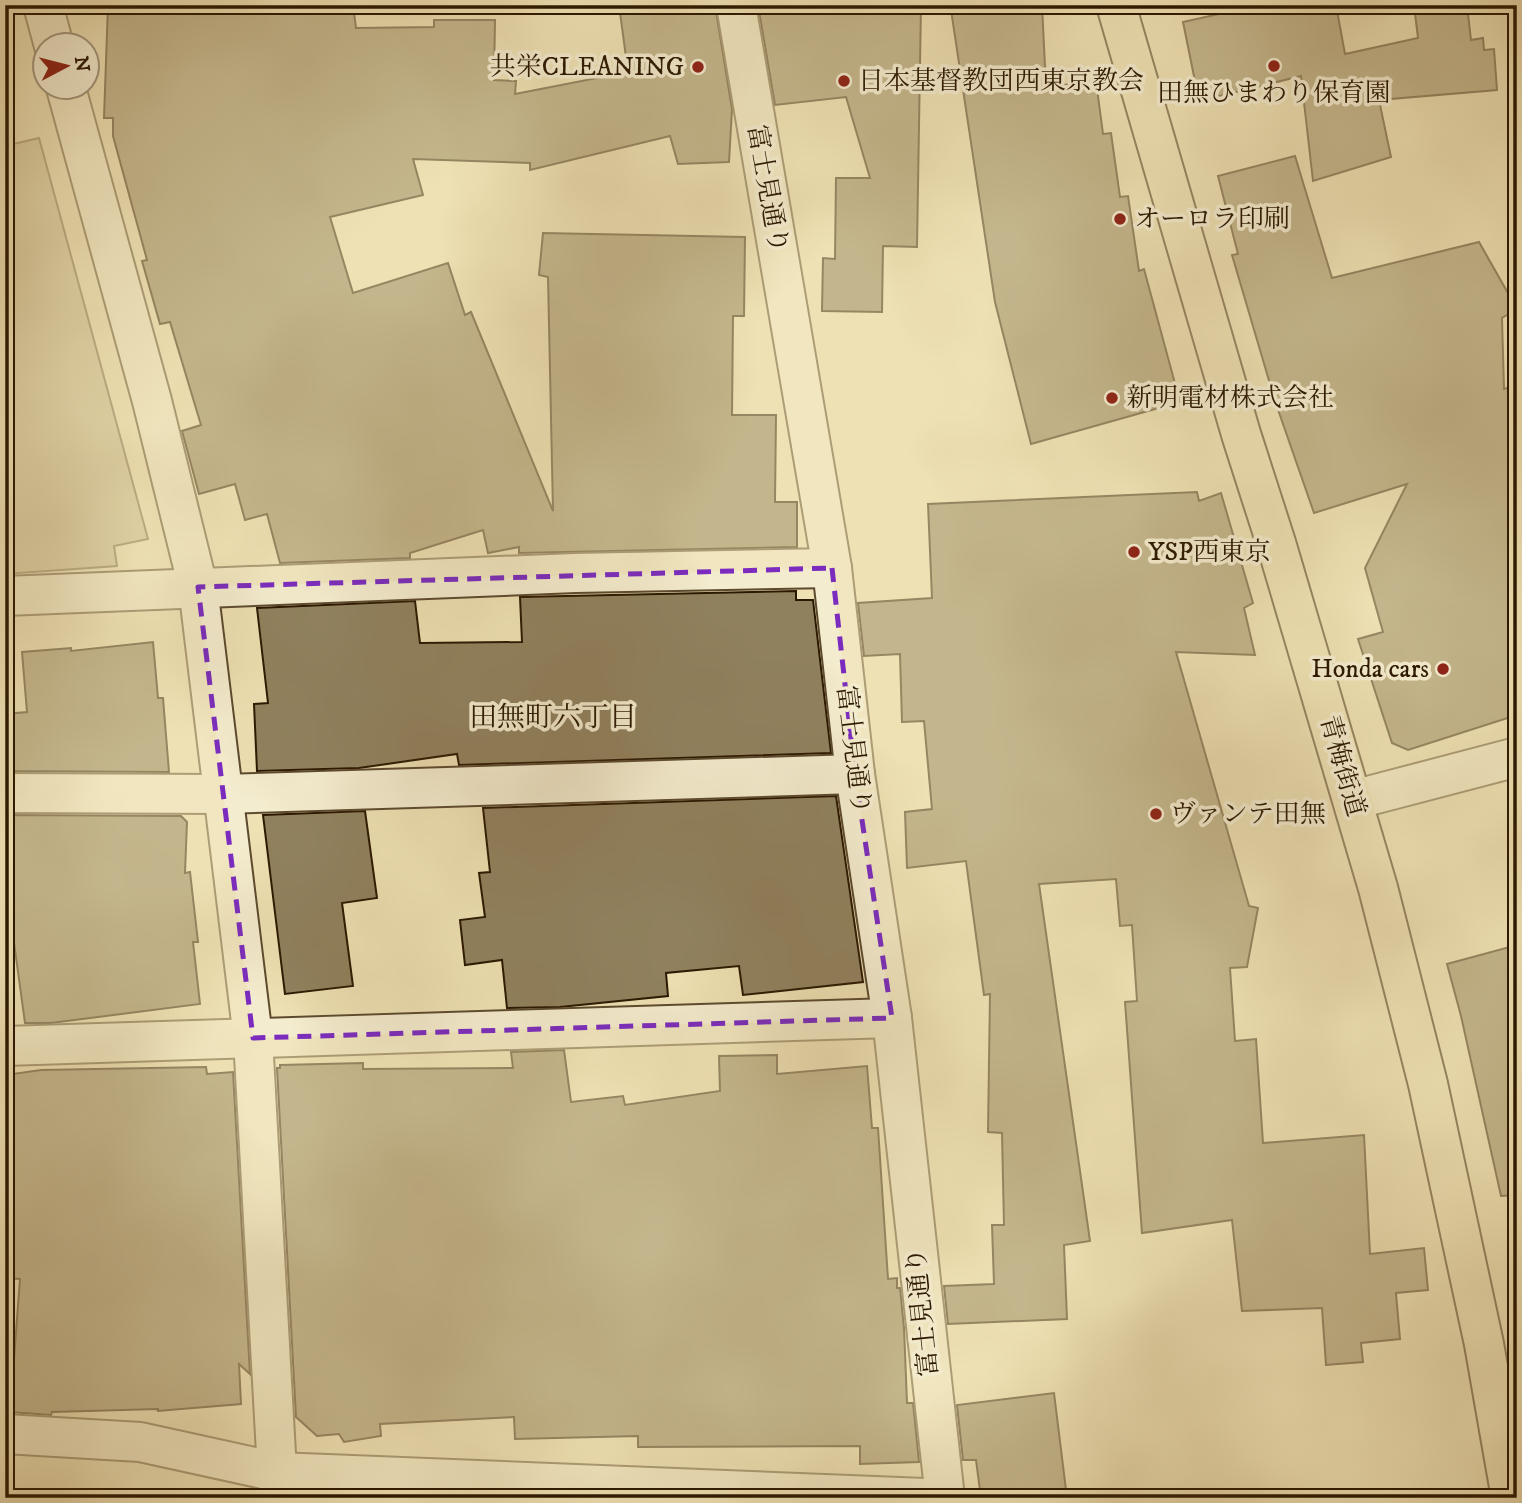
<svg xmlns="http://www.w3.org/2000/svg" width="1522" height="1503" font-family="'IM FELL DW Pica','Noto Serif JP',serif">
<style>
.green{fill:#cdbf95;stroke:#7c6c4b;stroke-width:2}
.building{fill:#90815e;stroke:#2b1801;stroke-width:2}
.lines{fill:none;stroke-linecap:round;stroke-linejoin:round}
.minor-casing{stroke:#5c4a2e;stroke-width:42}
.primary-casing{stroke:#2b1801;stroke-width:42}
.minor{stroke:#f4ecce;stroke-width:38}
.primary{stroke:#eee1b3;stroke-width:38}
.marked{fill:none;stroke:#7b2cbf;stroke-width:5;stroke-dasharray:14 9;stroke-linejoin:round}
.poi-dot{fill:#8f2418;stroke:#f4ecce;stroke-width:2.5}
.labels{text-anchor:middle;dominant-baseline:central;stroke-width:7;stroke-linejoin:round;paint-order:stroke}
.poi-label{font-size:26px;fill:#2b1801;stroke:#f4ecce;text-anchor:start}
.street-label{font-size:26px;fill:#2b1801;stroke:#f4ecce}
.neighbourhood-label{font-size:28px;fill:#2b1801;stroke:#f4ecce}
</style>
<rect width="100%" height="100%" fill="#eee1b3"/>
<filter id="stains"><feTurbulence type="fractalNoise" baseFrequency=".00286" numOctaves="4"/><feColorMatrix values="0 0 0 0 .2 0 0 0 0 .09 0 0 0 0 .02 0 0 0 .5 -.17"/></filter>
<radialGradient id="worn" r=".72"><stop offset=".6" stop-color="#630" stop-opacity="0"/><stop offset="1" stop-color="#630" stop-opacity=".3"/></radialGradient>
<!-- green -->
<polygon class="green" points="39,138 148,539 114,546 117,566 5,574 5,146"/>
<!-- building -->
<g class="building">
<polygon points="108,5 353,5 356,28 434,27 434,20 495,20 494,80 516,81 515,94 628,72 619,5 715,5 732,109 729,162 678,164 670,136 530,170 530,163 413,159 423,195 330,217 353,293 448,263 465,315 471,312 553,511 548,277 539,275 543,233 745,237 744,316 733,316 732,415 776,415 775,502 797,502 797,547 519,553 519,547 488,553 483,530 410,553 410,558 280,563 267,514 245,520 235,484 199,494 182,431 201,425 170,322 160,324 142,261 147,260 113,136 113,118 104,118"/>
<polygon points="758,5 921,5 917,247 883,246 882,312 822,311 823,258 835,259 836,178 870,178 846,97 775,105"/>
<polygon points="1017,5 1042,5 1046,87 1096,81 1103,134 1111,133 1120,197 1128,196 1139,271 1144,269 1180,402 1031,444 995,302 951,10"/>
<polygon points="1259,5 1336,5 1345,54 1418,38 1414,5 1467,5 1471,40 1483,38 1484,50 1494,49 1497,90 1379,100 1391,157 1313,181 1301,76 1199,101 1183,22"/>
<polygon points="1295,156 1332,278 1479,242 1517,309 1502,318 1504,389 1517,385 1517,715 1408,750 1392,743 1358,639 1383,632 1365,568 1407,484 1314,513 1275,401 1232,255 1238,254 1218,176"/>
<polygon points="1197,492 1199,501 1221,493 1253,603 1244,608 1255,655 1176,652 1249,906 1258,908 1247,967 1230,968 1235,1041 1256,1039 1263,1143 1364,1135 1370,1254 1424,1248 1428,1290 1396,1293 1400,1339 1361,1343 1363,1362 1326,1365 1322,1308 1242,1311 1232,1220 1142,1233 1125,1002 1137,1001 1132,925 1120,926 1116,879 1039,884 1090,1241 1064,1245 1067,1319 948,1324 944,1286 994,1284 992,1225 1004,1225 1002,1133 988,1132 990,994 984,995 966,861 907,868 905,812 932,809 924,721 902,722 900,654 864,656 858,603 932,598 928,504"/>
<polygon points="796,591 796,600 813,600 831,753 459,765 457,754 359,768 257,771 254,704 268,703 257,608 415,601 420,643 522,642 520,597"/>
<polygon points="153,642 158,698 163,698 169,772 5,771 5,714 27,712 22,652 71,648 71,651"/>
<polygon points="836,796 863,982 743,995 739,966 666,973 668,996 560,1007 507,1008 502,960 465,965 460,920 485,917 479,873 490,872 483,808"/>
<polygon points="365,811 377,898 342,903 353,986 285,994 263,815"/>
<polygon points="5,815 181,816 187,822 185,873 190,872 198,942 193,942 200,1004 51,1023 25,1023 5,877 5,865 11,864"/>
<polygon points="1517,945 1517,1195 1501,1196 1461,1016 1447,964"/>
<polygon points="564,1050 571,1102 623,1096 625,1105 720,1091 719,1056 777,1055 777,1074 867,1066 872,1128 878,1128 888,1279 897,1278 897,1288 900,1288 904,1328 907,1403 913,1403 919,1462 860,1464 860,1446 638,1447 638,1436 515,1439 514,1417 380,1424 381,1436 344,1442 339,1434 317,1436 296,1417 277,1068 280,1068 280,1065 363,1063 363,1069 513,1068 511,1052"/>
<polygon points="206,1067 207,1074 233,1072 250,1374 239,1364 241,1404 158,1411 158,1409 52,1412 51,1415 10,1412 20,1279 5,1278 5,1075 41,1070"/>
<polygon points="1054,1393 1067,1498 981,1498 976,1460 963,1460 957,1405"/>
</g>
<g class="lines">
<defs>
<g id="minor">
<polyline points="43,5 54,46"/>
<polyline points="736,5 832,568 855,774 892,1018 945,1498"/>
<polyline points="66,88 152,401 198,587 253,1038 277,1472 280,1498"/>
<polyline points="5,596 575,573 832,568"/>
<polyline points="5,793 223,794 855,774"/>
<polyline points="1353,800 1517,757"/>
<polyline points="5,1046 892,1018"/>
<polyline points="5,1434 140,1442 277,1472 925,1498"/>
</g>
<polyline id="primary" points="1116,5 1241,434 1276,543 1378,888 1428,1084 1484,1344 1511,1498"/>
</defs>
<!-- minor casing -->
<use href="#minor" class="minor-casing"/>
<!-- primary casing -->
<use href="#primary" class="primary-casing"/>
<!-- minor -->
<use href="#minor" class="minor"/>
<!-- primary -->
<use href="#primary" class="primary"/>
</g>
<!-- marked area -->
<path d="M0 0H1522V1503H0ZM832,568L855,774L892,1018L253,1038L198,587Z" fill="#eee1b3" fill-opacity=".55" fill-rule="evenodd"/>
<path class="marked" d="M832,568L855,774L892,1018L253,1038L198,587Z"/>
<!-- markers -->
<g class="poi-dot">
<circle cx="1274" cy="66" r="7"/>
<circle cx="698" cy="67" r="7"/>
<circle cx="844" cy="81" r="7"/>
<circle cx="1120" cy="219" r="7"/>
<circle cx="1112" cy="398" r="7"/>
<circle cx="1134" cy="552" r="7"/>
<circle cx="1443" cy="669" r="7"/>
<circle cx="1156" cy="814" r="7"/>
</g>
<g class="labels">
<!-- poi labels -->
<g class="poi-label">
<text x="684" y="67" text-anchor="end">共栄CLEANING</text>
<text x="858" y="81">日本基督教団西東京教会</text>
<text x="1274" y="93" text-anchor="middle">田無ひまわり保育園</text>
<text x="1134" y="219">オーロラ印刷</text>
<text x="1126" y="398">新明電材株式会社</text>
<text x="1148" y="552">YSP西東京</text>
<text x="1429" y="669" text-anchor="end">Honda cars</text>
<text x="1170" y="814">ヴァンテ田無</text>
</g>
<!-- street labels -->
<g class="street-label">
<text transform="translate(767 189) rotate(80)">富士見通り</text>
<text transform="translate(853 750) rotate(83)">富士見通り</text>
<text transform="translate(1342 766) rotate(74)">青梅街道</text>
<text transform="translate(923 1312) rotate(-96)">富士見通り</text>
</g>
<!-- neighbourhood labels -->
<g class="neighbourhood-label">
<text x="553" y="717">田無町六丁目</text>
</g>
</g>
<!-- margin -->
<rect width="1522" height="1503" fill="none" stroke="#eee1b3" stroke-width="28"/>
<rect x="7" y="7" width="1508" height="1489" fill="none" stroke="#2b1801" stroke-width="3.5"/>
<rect x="14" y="14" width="1494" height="1475" fill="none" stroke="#2b1801" stroke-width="2"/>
<!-- north arrow -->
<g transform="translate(66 66) rotate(83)"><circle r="33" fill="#f4ecce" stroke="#a4977c" stroke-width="2"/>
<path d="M0-5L12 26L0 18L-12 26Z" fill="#8f2418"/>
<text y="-10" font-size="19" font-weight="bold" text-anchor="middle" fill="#2b1801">N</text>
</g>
<rect width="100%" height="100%" filter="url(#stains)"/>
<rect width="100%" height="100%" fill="url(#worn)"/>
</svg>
